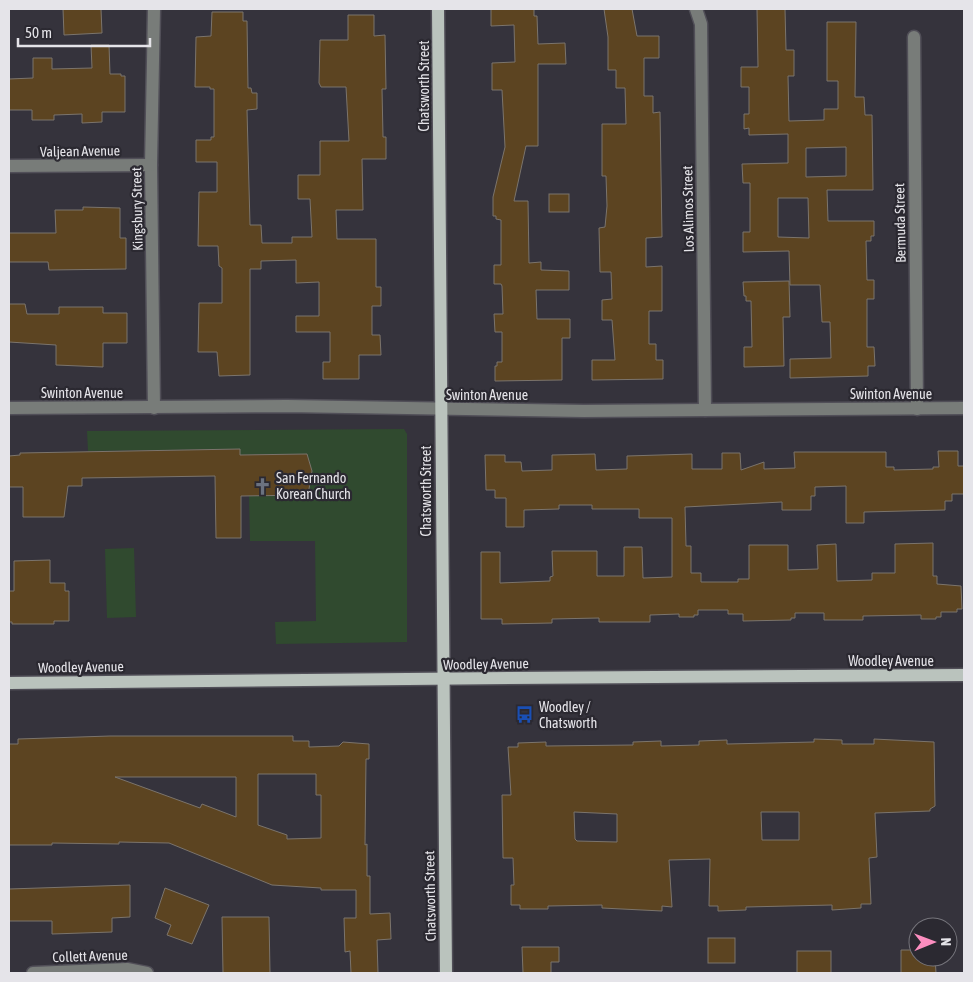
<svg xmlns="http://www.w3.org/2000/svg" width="973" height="982" font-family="'Asap Condensed',sans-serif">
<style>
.green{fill:#304a2f}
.building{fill:#5c4421;stroke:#7b746c;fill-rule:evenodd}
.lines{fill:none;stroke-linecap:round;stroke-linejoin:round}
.minor-casing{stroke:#514f58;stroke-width:15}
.major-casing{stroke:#514f58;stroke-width:15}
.minor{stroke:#787c79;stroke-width:12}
.major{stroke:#bac3bd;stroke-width:12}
.labels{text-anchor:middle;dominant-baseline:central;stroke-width:4.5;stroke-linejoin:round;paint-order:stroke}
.street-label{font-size:14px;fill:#e5e4e9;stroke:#2b2931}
.poi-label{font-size:14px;fill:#e5e4e9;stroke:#2b2931;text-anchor:start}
</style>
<rect width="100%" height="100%" fill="#35333c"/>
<!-- green -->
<g class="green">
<polygon points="404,429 407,434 407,642 276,644 275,622 316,621 315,541 250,541 249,496 308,495 312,471 307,454 240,455 239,449 88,451 87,431"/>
<polygon points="134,548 136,617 107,618 105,549"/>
</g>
<!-- building -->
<g class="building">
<polygon points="63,9 101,9 102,33 64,35"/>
<polygon points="491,9 534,9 534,16 537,16 538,44 565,43 566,64 538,64 538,146 526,146 514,201 528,201 529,263 541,262 541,270 569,271 569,290 536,290 537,319 570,319 570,338 562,338 562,380 495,381 495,366 497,366 497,362 502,362 502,332 495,332 494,314 503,314 502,286 501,284 494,284 494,265 501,265 501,220 496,219 496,216 493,216 493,197 505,147 502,90 492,90 492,63 515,62 514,25 491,26"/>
<polygon points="604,9 632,9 637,36 659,36 659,58 644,58 644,96 653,96 653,113 660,112 662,237 646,238 646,267 662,266 662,311 649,311 649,344 656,344 656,360 663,360 663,379 592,380 592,360 615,360 612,320 602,320 602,300 612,299 611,272 600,272 599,228 605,227 607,206 606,176 602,176 602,124 626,124 625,88 616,88 616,70 608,70 608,37"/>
<path d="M757,9H785L786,50H794V76H788L789,121L824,120V109H838V81H827V22H856L855,97H864L865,115H872L873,190H827L828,221H874V236H871V241H866L867,280H874V299H867V347H874L875,366H868V376L790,378V359L831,358L830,322H822L820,285H790L789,251L743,252V232H750V183H743L742,164L788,163V134L749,135V128L744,129V114H749V87H741V67H758ZM846,147V176L806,177V148ZM778,198H808L809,238L778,237Z"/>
<polygon points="212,12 243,12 243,21 247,21 248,88 251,88 252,93 257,93 257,109 247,110 250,225 261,225 262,243 292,243 292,237 312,237 310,199 298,199 298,175 320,175 320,141 349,141 346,87 321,87 319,83 320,40 348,40 348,15 374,15 374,36 385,35 386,89 382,89 383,137 386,137 386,159 362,159 363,210 336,210 337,239 376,239 376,287 381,287 381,306 372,306 372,335 380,335 381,355 359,355 359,379 323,379 323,362 330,362 330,332 296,332 296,316 319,316 319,282 296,283 296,260 261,261 261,269 250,269 250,375 219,376 217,352 198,352 199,303 222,303 222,268 219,266 218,246 198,246 199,192 217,192 217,162 196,162 196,140 211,140 211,137 214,137 214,89 210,89 210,87 195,87 196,37 211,36"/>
<polygon points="91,45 109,45 110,74 121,74 121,76 125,76 125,112 102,112 102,122 82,123 82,114 54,115 54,120 32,120 32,110 9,110 9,79 33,78 33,58 52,58 52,69 92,68"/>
<rect x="549" y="194" width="20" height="18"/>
<polygon points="83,207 120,208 120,238 126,238 126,269 49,270 48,262 9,262 9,233 56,233 55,210 83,210"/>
<polygon points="789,281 790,317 783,317 784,366 744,367 744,347 752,347 751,301 746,301 746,296 744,296 743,282"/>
<polygon points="9,304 25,304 27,314 59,314 59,307 103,307 103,313 127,313 127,343 103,343 103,367 56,365 56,345 9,342"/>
<polygon points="240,449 240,455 307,454 312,471 308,495 241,496 241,538 216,538 215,476 82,478 82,486 68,486 64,517 23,517 23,487 9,487 9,456 20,455 20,453"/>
<polygon points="938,451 958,451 958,466 964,466 964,494 952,494 952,501 945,501 945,510 864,512 864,523 846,523 846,486 815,487 815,496 811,496 811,510 782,510 782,502 685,507 686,546 691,546 691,573 701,573 701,582 738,582 738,579 749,579 749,545 788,545 788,570 818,569 817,545 836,544 837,581 872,580 872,573 895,573 895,544 933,543 933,576 937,576 937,584 961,586 962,609 957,609 957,612 941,612 941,617 936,617 936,619 921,619 921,615 863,616 863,620 824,620 824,613 795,613 795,618 791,618 791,620 743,621 743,614 728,614 728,610 698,610 698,615 694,615 694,617 679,617 679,614 650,615 650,622 599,622 599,618 552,619 552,623 502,624 502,619 481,619 481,552 500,552 500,583 550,581 550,577 553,576 552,551 597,551 597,576 624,576 624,547 642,547 643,578 672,577 672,518 639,518 639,509 592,509 592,505 559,505 559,509 524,510 524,527 506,527 506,498 495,498 495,490 486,490 485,455 505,455 505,462 521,462 522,471 552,470 552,455 595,454 596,470 627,469 627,456 692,454 692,469 722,469 722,453 740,453 741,470 764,462 764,469 795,468 794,452 886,452 886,467 894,467 894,470 933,469 933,467 939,467"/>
<polygon points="50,560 50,583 65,583 65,591 69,591 69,621 54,621 54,624 12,624 12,622 9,622 9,591 14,591 14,561"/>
<path d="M110,736H293V741H309V747L339,746L343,742L369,744V759H366L365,845L367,844V876H370V914L390,913L391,939L377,940L378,973H351L350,951L345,952L344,918H356V890H321V888L272,885L169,843L119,842V844L52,843V845H9V744H18V739ZM258,774H316V795H321V838L287,839V835L258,825ZM115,777H236V817L202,804L200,808Z"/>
<path d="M814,739L842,740V744H874V739L934,742L935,806L930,809V811L875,813L877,857L869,858L871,904H861V908L832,910V905L746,907V910L718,911V906H709L710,859L669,860L672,907L662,906V911L602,908V905L548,906V909H520V905H511V885H514L513,858H503L502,795H511L508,747H518V743L546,742V746L633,745V742L661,741V746L699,745V741L727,740V744L814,742ZM574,812L617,814V842L577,841L575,839ZM761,812H799V840H762Z"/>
<polygon points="130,885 130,917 112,918 112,932 52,934 52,921 9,921 9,889"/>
<polygon points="165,888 209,905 192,944 167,935 171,925 155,918"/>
<polygon points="222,917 269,917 270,973 223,973"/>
<rect x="708" y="938" width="27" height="25"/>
<polygon points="522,947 559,947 559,962 551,962 551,973 523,973"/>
<polygon points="901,950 918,950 918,957 935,957 936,973 901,973"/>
<rect x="797" y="951" width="34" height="22"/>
</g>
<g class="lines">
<defs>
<g id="minor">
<polyline points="154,9 151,165 154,408"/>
<polyline points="696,9 701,24 705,410"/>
<polyline points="914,37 917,409"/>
<polyline points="9,166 151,165"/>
<polyline points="9,408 287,406 584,411 964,408"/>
<polyline points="33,973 127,969 147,973"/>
</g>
<g id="major">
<polyline points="438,9 446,973"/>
<path d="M9,683C327,678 646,678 964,675"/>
</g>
</defs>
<!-- minor casing -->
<use href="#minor" class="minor-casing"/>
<!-- major casing -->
<use href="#major" class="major-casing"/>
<!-- minor -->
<use href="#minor" class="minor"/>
<!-- major -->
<use href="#major" class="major"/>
</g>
<!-- icons -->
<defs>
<symbol id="church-bare" viewBox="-9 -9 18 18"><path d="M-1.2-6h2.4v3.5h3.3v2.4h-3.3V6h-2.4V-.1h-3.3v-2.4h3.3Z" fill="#6b7280" stroke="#2b2931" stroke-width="2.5" paint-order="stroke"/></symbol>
<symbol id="bus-bare" viewBox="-9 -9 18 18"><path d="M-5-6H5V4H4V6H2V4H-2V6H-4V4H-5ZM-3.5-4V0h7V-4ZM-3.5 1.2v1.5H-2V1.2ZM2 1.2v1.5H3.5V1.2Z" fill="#1a4fb4" stroke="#2b2931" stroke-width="2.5" paint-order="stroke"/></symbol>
</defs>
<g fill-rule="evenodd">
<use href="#church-bare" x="250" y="474" width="25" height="25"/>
<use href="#bus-bare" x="512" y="702" width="25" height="25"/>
</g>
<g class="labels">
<!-- street labels -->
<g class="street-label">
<text transform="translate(424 86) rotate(-90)">Chatsworth Street</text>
<text transform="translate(80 151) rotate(-1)">Valjean Avenue</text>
<text transform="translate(137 209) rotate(-91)">Kingsbury Street</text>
<text transform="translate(688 209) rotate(-91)">Los Alimos Street</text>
<text transform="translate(900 223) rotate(-91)">Bermuda Street</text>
<text x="82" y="393">Swinton Avenue</text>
<text x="891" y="394">Swinton Avenue</text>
<text x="487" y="395">Swinton Avenue</text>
<text transform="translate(426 491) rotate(-90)">Chatsworth Street</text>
<text x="891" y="661">Woodley Avenue</text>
<text transform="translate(486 664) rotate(-1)">Woodley Avenue</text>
<text transform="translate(81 667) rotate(-1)">Woodley Avenue</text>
<text transform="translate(430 896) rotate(-91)">Chatsworth Street</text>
<text transform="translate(90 956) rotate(-2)">Collett Avenue</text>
</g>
<!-- poi labels -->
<g class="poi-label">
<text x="276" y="478">San Fernando<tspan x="276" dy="16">Korean Church</tspan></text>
<text x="539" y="707">Woodley /<tspan x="539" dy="16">Chatsworth</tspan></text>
</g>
</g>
<!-- border -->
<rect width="973" height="982" fill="none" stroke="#e5e4e9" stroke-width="20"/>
<!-- north arrow -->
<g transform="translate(933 942) rotate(89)"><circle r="24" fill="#2b2931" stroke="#75747b"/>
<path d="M0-4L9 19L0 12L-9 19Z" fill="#fd8ec0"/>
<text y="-8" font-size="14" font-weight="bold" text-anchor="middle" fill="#e5e4e9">N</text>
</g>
<!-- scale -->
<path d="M18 38v8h132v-8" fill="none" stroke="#e5e4e9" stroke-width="2.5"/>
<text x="25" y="38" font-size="15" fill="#e5e4e9" stroke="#2b2931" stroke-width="4" paint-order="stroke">50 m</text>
</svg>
